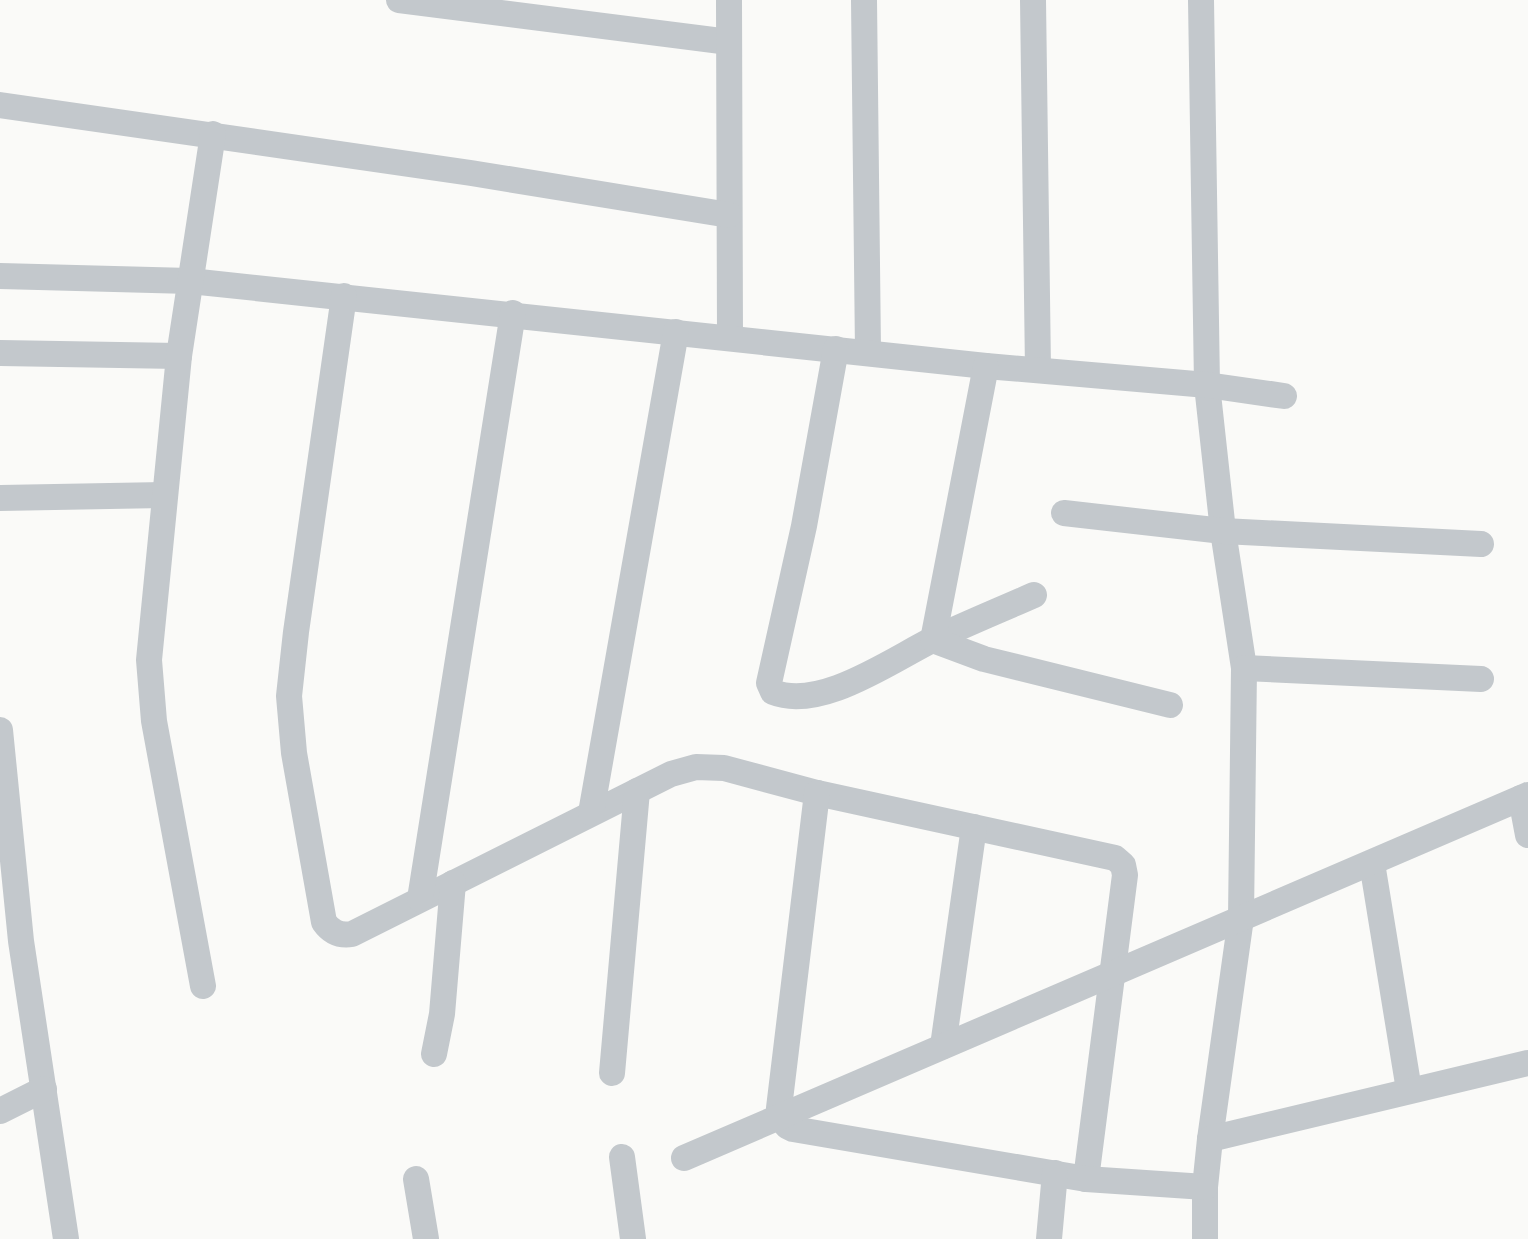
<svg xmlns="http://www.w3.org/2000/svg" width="1528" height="1239" font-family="Ubuntu,sans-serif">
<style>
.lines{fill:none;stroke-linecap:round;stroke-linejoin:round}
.street{stroke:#c3c8cc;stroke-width:26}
</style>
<rect width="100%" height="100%" fill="#fafaf8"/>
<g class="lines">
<!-- street -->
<g class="street">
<polyline points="399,0 729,42"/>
<polyline points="729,0 730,338"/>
<polyline points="864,0 868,352"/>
<polyline points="1033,0 1038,370"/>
<polyline points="1201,0 1207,385 1223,531 1244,668 1241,918 1210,1139 1205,1187 1205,1239"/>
<polyline points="0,105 471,173 729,215"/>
<polyline points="0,276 190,281 986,366 1207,385 1284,396"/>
<path d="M344,296L296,632L289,696L294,753L324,922C331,932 339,936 352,934L671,774L696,767L724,768L817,793L1115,858L1123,865L1125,875L1086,1179"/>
<path d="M836,349L804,526L769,683L773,692C820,711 890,661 932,640C966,624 1000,610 1034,595"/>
<polyline points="0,353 179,356"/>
<polyline points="986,366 933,640 984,659 1170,705"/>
<polyline points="0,498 164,495"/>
<polyline points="1064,513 1223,531 1481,544"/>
<polyline points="1244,668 1481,679"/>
<polyline points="0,730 21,941 66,1239"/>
<polyline points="817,793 779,1108 781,1118 787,1126 793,1129 1086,1179 1205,1187"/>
<polyline points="1521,798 1528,835"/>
<polyline points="591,813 676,332"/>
<polyline points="1372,863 1409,1090"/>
<polyline points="420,899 513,313"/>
<polyline points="203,986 154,721 149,660 179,356 213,134"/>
<polyline points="943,1046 974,827"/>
<polyline points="434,1054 442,1014 453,883"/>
<polyline points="612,1073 637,791"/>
<polyline points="0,1111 44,1089"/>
<polyline points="1210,1139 1528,1063"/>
<polyline points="622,1157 633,1239"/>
<polyline points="684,1158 1528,795"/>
<polyline points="416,1179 426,1239"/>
<polyline points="1049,1239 1055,1173"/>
</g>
</g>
</svg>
